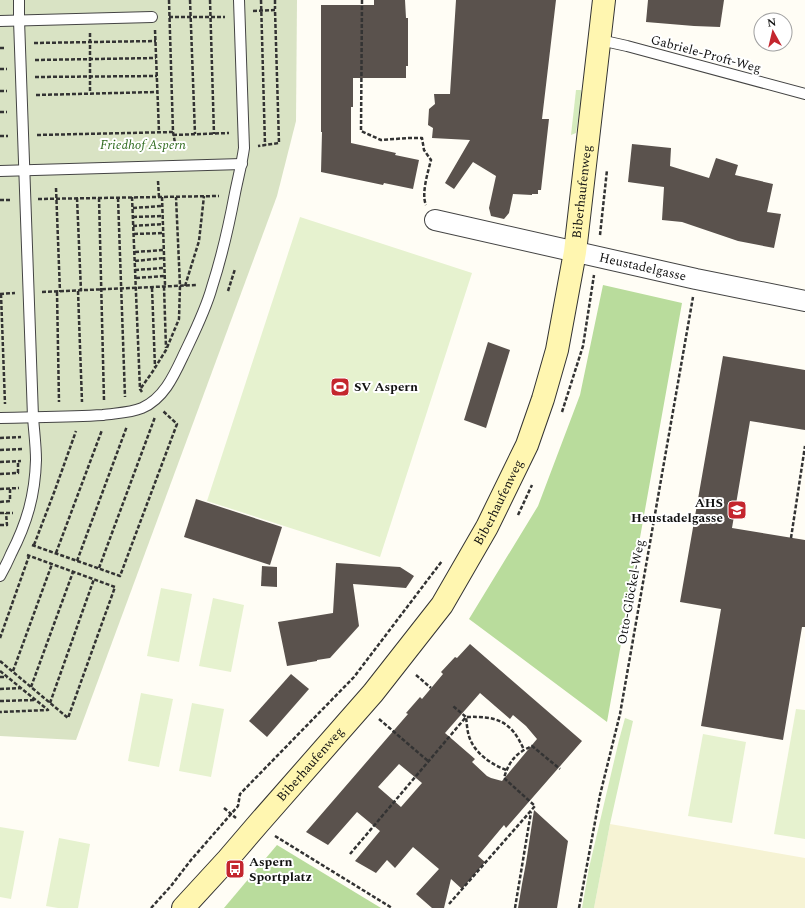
<svg xmlns="http://www.w3.org/2000/svg" width="805" height="908" font-family="Spectral,serif">
<style>
.farmland{fill:#f6f3d4}
.green{fill:#d5ebbd}
.forest{fill:#b9dc9c}
.cemetery{fill:#d9e3c4}
.pitch{fill:#e6f2cf}
.building{fill:#5a524d;fill-rule:evenodd}
.lines{fill:none;stroke-linecap:round;stroke-linejoin:round}
.lane-casing{stroke:#444;stroke-width:12}
.street-casing{stroke:#444;stroke-width:22}
.secondary-casing{stroke:#333;stroke-width:24}
.path{stroke:#333;stroke-width:2.5;stroke-dasharray:4 2;stroke-linecap:butt}
.lane{stroke:#fff;stroke-width:10}
.street{stroke:#fff;stroke-width:20}
.secondary{stroke:#fff6b0;stroke-width:22}
.labels{text-anchor:middle;dominant-baseline:central;stroke-width:4;stroke-linejoin:round;paint-order:stroke}
.street-label{font-size:13px;fill:#111;stroke:#fff}
.park-label{font-size:13px;font-style:italic;fill:#2f6b1f;stroke:#fff}
.poi-label{font-size:13px;font-weight:bold;fill:#111;stroke:#fff;text-anchor:start}
</style>
<rect width="100%" height="100%" fill="#fffdf5"/>
<!-- farmland -->
<polygon class="farmland" points="610,824 805,858 805,908 594,908"/>
<!-- green -->
<g class="green">
<polygon points="576,90 581,90 582,94 576,133 571,135"/>
<polygon points="625,718 633,721 610,824 594,908 582,908 589,868 619,740"/>
</g>
<!-- forest -->
<g class="forest">
<polygon points="603,285 682,303 607,722 469,619 538,506 580,395"/>
<polygon points="277,845 381,908 224,908"/>
</g>
<!-- cemetery -->
<polygon class="cemetery" points="0,0 297,0 296,121 277,196 76,740 0,736"/>
<!-- pitch -->
<g class="pitch">
<polygon points="300,217 472,273 380,557 207,501"/>
<polygon points="161,588 192,594 179,662 147,656"/>
<polygon points="213,598 244,605 231,672 199,666"/>
<polygon points="141,693 173,699 159,767 128,761"/>
<polygon points="192,703 224,709 211,777 179,771"/>
<polygon points="796,709 805,710 805,839 774,834"/>
<polygon points="703,734 746,742 732,823 688,816"/>
<polygon points="0,827 24,831 11,899 0,897"/>
<polygon points="59,838 90,844 78,908 58,908 46,906"/>
</g>
<!-- building -->
<g class="building">
<polygon points="374,0 405,0 406,18 408,18 408,66 406,66 406,78 353,78 353,107 351,107 351,143 396,153 395,155 419,160 413,189 384,183 383,185 321,172 322,132 321,132 321,5 374,5"/>
<polygon points="456,0 556,0 542,119 549,119 541,190 538,190 538,194 532,194 532,195 513,194 509,213 504,219 491,216 489,208 496,176 473,162 454,189 445,183 470,140 432,138 433,128 428,125 429,109 435,104 434,94 450,94"/>
<polygon points="648,0 724,0 720,27 694,26 646,22"/>
<polygon points="632,144 671,148 670,166 709,178 716,158 738,165 735,175 773,184 767,212 781,214 774,248 738,241 682,222 662,220 664,187 628,182"/>
<polygon points="488,342 510,350 486,428 464,420"/>
<polygon points="723,356 805,370 805,430 750,421 732,528 805,540 805,627 802,627 783,740 701,726 721,609 680,602"/>
<polygon points="196,499 282,527 270,565 184,537"/>
<polygon points="336,563 400,567 414,576 406,588 353,584 359,626 330,658 317,660 317,661 287,666 278,622 333,613"/>
<polygon points="262,566 277,567 277,587 261,586"/>
<path d="M470,644L582,741L506,828L504,825L478,856L485,862L462,889L451,879L444,908H432L416,894L439,869L413,847L395,868L387,860L376,873L355,861L380,831L357,812L328,845L306,832L408,714L406,713L420,697L422,699L443,674L441,672L455,657L457,658ZM480,693L510,719L513,715L526,726L537,739L502,781L491,778L487,776L472,762L475,759L445,733ZM399,764L422,783L401,807L378,787Z"/>
<polygon points="291,674 309,689 267,737 249,721"/>
<polygon points="534,810 568,841 557,908 518,908 522,884 526,863"/>
</g>
<g class="lines">
<defs>
<g id="lane">
<polyline points="0,21 152,17"/>
<polyline points="600,40 627,46 805,94"/>
<polyline points="0,171 242,164"/>
<path d="M0,418C34,417 69,417 103,415C116,413 130,413 142,408C165,398 175,373 185,352C195,331 206,309 212,287C222,256 229,225 235,193C238,178 242,163 244,148L239,0"/>
<path d="M0,576C4,569 8,561 11,554C27,523 35,495 36,460C36,446 34,431 33,417L19,20V0"/>
</g>
<g id="street">
<path id="s1" d="M435,220L696,279L805,301"/>
</g>
<g id="secondary">
<path id="s2" d="M183,908L228,859L258,824L373,693L442,605L487,527L527,445L543,399L557,350L575,252L604,0"/>
</g>
</defs>
<!-- lane casing -->
<use href="#lane" class="lane-casing"/>
<!-- street casing -->
<use href="#street" class="street-casing"/>
<!-- secondary casing -->
<use href="#secondary" class="secondary-casing"/>
<!-- path -->
<g class="path">
<polyline points="169,0 173,132 175,143 175,151"/>
<polyline points="190,0 195,134"/>
<polyline points="210,0 214,134"/>
<polyline points="261,0 265,145"/>
<polyline points="275,0 275,9"/>
<path d="M362,0L361,131L381,140L408,138H422L424,150L431,160C428,172 421,194 426,205"/>
<polyline points="253,11 275,10 279,143 258,146"/>
<polyline points="169,17 225,17"/>
<polyline points="155,30 159,132"/>
<polyline points="90,33 90,93"/>
<polyline points="34,43 156,41"/>
<polyline points="0,48 6,48"/>
<polyline points="35,60 156,58"/>
<polyline points="0,69 7,69"/>
<polyline points="35,77 157,76"/>
<polyline points="0,91 7,91"/>
<polyline points="36,95 157,92"/>
<polyline points="0,112 7,112"/>
<polyline points="37,135 173,132"/>
<polyline points="173,135 229,133"/>
<polyline points="0,136 8,136"/>
<polyline points="158,181 159,197"/>
<polyline points="56,188 60,292"/>
<polyline points="132,197 140,389 142,392"/>
<polyline points="162,197 165,284 164,287 166,348"/>
<polyline points="77,198 81,291"/>
<polyline points="99,198 104,400"/>
<polyline points="118,198 125,397"/>
<polyline points="38,199 219,196"/>
<polyline points="0,200 11,200"/>
<polyline points="133,208 162,206"/>
<polyline points="133,217 163,216"/>
<polyline points="133,226 163,224"/>
<polyline points="134,234 163,233"/>
<polyline points="600,235 607,170"/>
<polyline points="135,252 164,250"/>
<polyline points="135,261 164,258"/>
<polyline points="135,270 164,268"/>
<polyline points="136,278 165,276"/>
<polyline points="185,286 199,241 204,196"/>
<polyline points="152,288 155,367"/>
<polyline points="78,291 82,402"/>
<polyline points="228,291 235,269"/>
<polyline points="42,292 197,285"/>
<polyline points="57,292 59,402"/>
<polyline points="0,294 15,293"/>
<polyline points="1,294 5,404"/>
<polyline points="141,388 153,371 166,350 179,319 180,286 176,197"/>
<polyline points="562,412 583,346 594,275"/>
<polyline points="0,438 21,437"/>
<polyline points="0,450 22,449"/>
<polyline points="0,462 21,461"/>
<polyline points="0,474 18,473 18,462"/>
<polyline points="0,489 19,488"/>
<polyline points="0,502 10,501 10,489"/>
<polyline points="0,513 13,513"/>
<polyline points="518,515 532,485"/>
<polyline points="0,525 7,525 6,513"/>
<polyline points="791,538 805,446"/>
<polyline points="32,545 120,576 177,424 163,411"/>
<polyline points="34,545 55,490 76,431"/>
<polyline points="56,553 102,430"/>
<polyline points="77,561 127,426"/>
<polyline points="99,568 155,417"/>
<polyline points="0,638 29,556"/>
<polyline points="0,661 68,718 115,587 27,555"/>
<polyline points="0,671 48,710 0,712"/>
<polyline points="13,671 52,564"/>
<polyline points="416,675 431,688"/>
<polyline points="0,677 7,677"/>
<polyline points="31,687 73,572"/>
<polyline points="0,689 21,688"/>
<polyline points="0,701 35,700"/>
<polyline points="50,703 94,579"/>
<polyline points="379,719 428,761"/>
<path d="M506,770C491,764 476,754 470,739C467,732 467,724 466,717C496,716 511,720 524,750"/>
<polyline points="224,808 236,818"/>
<polyline points="275,836 392,908"/>
<polyline points="350,854 466,717 453,706"/>
<path d="M449,904L535,806L504,778C509,761 516,753 532,746L560,769"/>
<polyline points="151,908 171,886 191,860 238,806 240,794 354,677 442,561"/>
<polyline points="515,908 531,812"/>
<polyline points="579,908 600,795 620,714 693,297"/>
</g>
<!-- lane -->
<use href="#lane" class="lane"/>
<!-- street -->
<use href="#street" class="street"/>
<!-- secondary -->
<use href="#secondary" class="secondary"/>
</g>
<!-- icons -->
<defs>
<symbol id="stadium-square" viewBox="-11 -11 22 22"><rect x="-9" y="-9" width="18" height="18" rx="4" fill="#c4262e" stroke="#fff"/><path d="M0-5a6.5 5 0 1 0 0 10a6.5 5 0 1 0 0-10ZM-3.5-1.8h7v3.6h-7Z" fill="#fff"/></symbol>
<symbol id="school-square" viewBox="-11 -11 22 22"><rect x="-9" y="-9" width="18" height="18" rx="4" fill="#c4262e" stroke="#fff"/><path d="M0-5L7-2L0 1L-7-2ZM-4 1L0 2.5L4 1V4Q0 6-4 4Z" fill="#fff"/></symbol>
<symbol id="bus-square" viewBox="-11 -11 22 22"><rect x="-9" y="-9" width="18" height="18" rx="4" fill="#c4262e" stroke="#fff"/><path d="M-5-6H5V4H4V6H2V4H-2V6H-4V4H-5ZM-3.5-4V0h7V-4ZM-3.5 1.2v1.5H-2V1.2ZM2 1.2v1.5H3.5V1.2Z" fill="#fff"/></symbol>
</defs>
<g fill-rule="evenodd">
<use href="#stadium-square" x="329" y="376" width="22" height="22"/>
<use href="#school-square" x="726" y="499" width="22" height="22"/>
<use href="#bus-square" x="224" y="858" width="22" height="22"/>
</g>
<g class="labels">
<!-- street labels -->
<g class="street-label">
<text transform="translate(706 54) rotate(15)">Gabriele-Proft-Weg</text>
<text stroke="none"><textPath href="#s2" startOffset="840">Biberhaufenweg</textPath></text>
<text stroke="none"><textPath href="#s1" startOffset="213">Heustadelgasse</textPath></text>
<text stroke="none"><textPath href="#s2" startOffset="516">Biberhaufenweg</textPath></text>
<text transform="translate(631 592) rotate(-80)">Otto-Glöckel-Weg</text>
<text stroke="none"><textPath href="#s2" startOffset="192">Biberhaufenweg</textPath></text>
</g>
<!-- park labels -->
<g class="park-label">
<text x="143" y="145">Friedhof Aspern</text>
</g>
<!-- poi labels -->
<g class="poi-label">
<text x="354" y="387">SV Aspern</text>
<text x="723" y="503" text-anchor="end">AHS<tspan x="723" dy="15">Heustadelgasse</tspan></text>
<text x="249" y="862">Aspern<tspan x="249" dy="15">Sportplatz</tspan></text>
</g>
</g>
<!-- north arrow -->
<g transform="translate(773 32) rotate(352)"><circle r="19" fill="#ffffff" stroke="#a0a0a0"/>
<path d="M0-3L7 15L0 10L-7 15Z" fill="#c4262e"/>
<text y="-6" font-size="11" font-weight="bold" text-anchor="middle" fill="#111111">N</text>
</g>
</svg>
